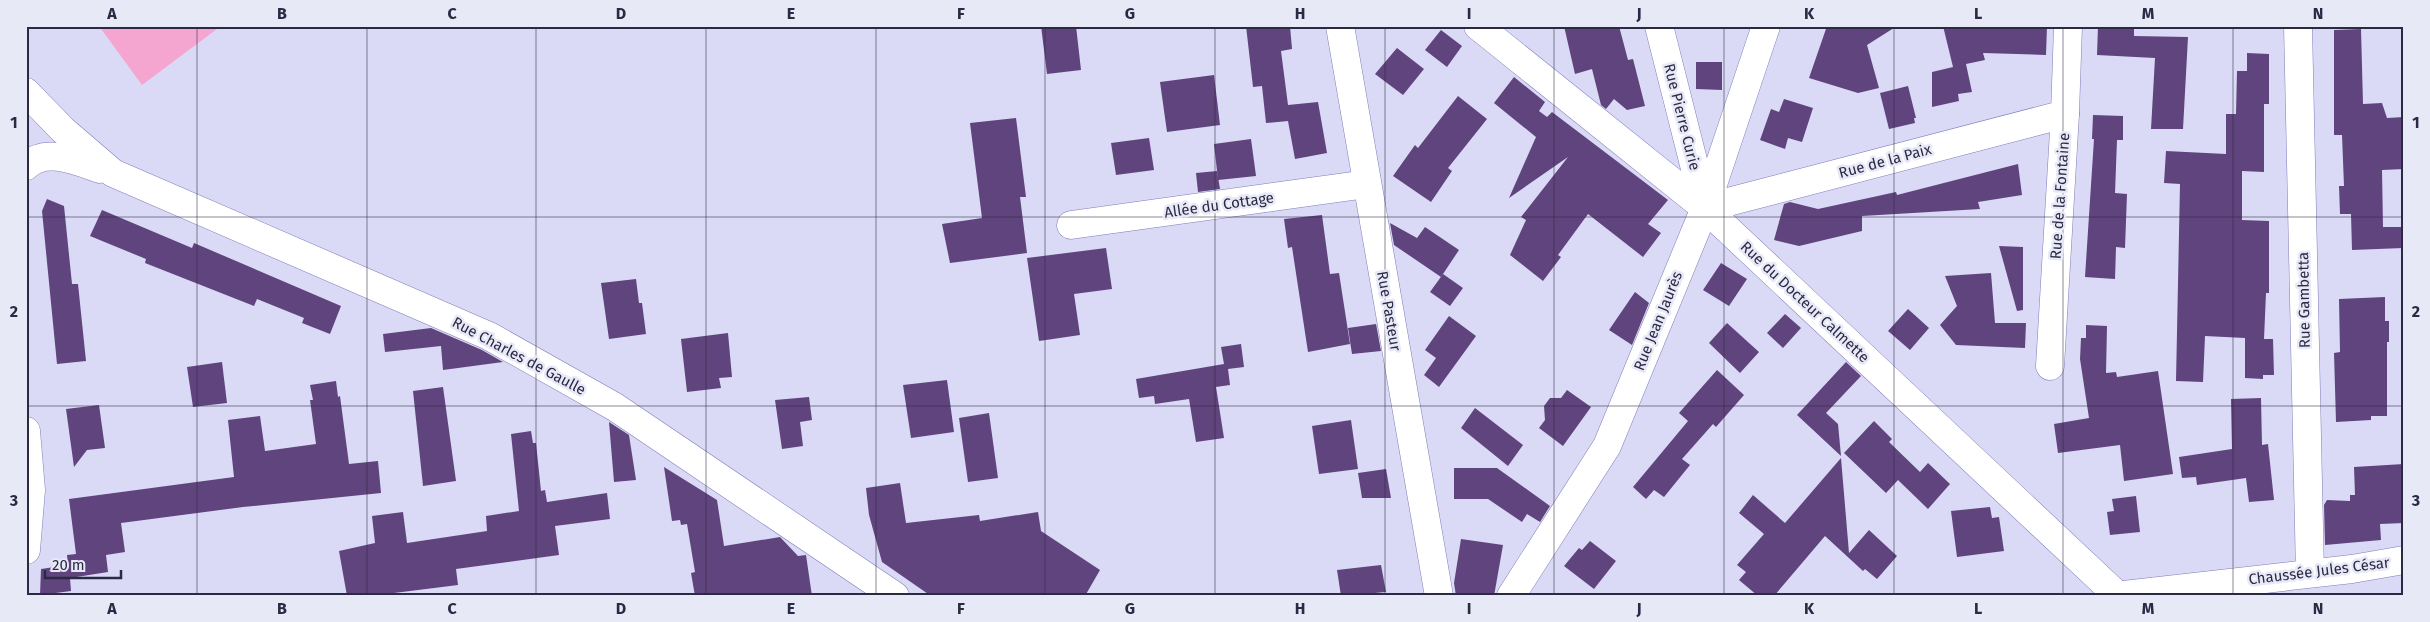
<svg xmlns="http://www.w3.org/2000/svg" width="2430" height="622" font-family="'Fira Sans',sans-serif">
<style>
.green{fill:#f4a6d1}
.building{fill:#60447d}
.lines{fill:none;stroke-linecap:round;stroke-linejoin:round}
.minor-casing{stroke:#7f7cbb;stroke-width:29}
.minor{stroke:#fff;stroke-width:28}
.grid{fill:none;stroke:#2b2944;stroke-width:1;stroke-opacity:0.55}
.labels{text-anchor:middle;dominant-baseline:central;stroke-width:5;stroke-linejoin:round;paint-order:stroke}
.street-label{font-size:15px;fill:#2b2944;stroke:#e8e9f7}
.neatline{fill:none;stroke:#2b2944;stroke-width:2}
.grid-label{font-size:16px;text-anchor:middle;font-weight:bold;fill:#2b2944}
</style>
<rect width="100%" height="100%" fill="#dadaf6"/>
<!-- green -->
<polygon class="green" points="99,26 221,26 142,85"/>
<!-- building -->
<g class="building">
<polygon points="1041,26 1076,26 1081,70 1047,74"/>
<polygon points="1246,26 1290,26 1292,49 1281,51 1288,105 1318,102 1327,153 1295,159 1288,121 1266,123 1262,86 1253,87"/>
<polygon points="1564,26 1619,26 1628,60 1633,59 1645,106 1627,110 1614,99 1606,109 1601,105 1592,69 1575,74"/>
<polygon points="1827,26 1897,26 1867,45 1879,88 1858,93 1809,78"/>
<polygon points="1943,26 2047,26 2046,55 1983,53 1985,60 1966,64 1972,92 1958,94 1959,101 1932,107 1932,72 1953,67"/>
<polygon points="2098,26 2134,26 2134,36 2188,37 2183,129 2151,129 2155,58 2097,55"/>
<polygon points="2361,29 2363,104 2382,103 2387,118 2404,117 2404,169 2382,170 2383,227 2403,227 2403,248 2352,250 2351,214 2340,214 2339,186 2344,186 2342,135 2334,135 2334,30"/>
<polygon points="1441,30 1462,46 1447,67 1425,50"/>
<polygon points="1397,48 1424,69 1403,95 1375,74"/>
<polygon points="2247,53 2269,54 2269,104 2264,104 2264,172 2242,171 2242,220 2269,221 2269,293 2266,293 2264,339 2273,339 2274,375 2263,375 2263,379 2245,378 2245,338 2205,336 2203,382 2176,381 2180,184 2164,183 2166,151 2226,154 2226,114 2236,114 2237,71 2247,71"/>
<polygon points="1696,62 1722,62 1722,90 1696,89"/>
<polygon points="1214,75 1220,125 1167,132 1160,82"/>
<polygon points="1514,77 1545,102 1539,111 1547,117 1552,112 1668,200 1648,224 1661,233 1643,257 1588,214 1558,255 1561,257 1543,281 1510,255 1526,220 1521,217 1568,157 1509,198 1536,137 1494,103"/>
<polygon points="1908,86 1916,118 1914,118 1915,123 1889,129 1880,93"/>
<polygon points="1458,96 1487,119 1448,168 1452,171 1431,202 1393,176 1415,145 1418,148"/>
<polygon points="1784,99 1813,108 1802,142 1788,138 1785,149 1760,140 1771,109 1779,112"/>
<polygon points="2093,115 2123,116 2123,140 2117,140 2115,193 2127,194 2125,248 2116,247 2115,279 2085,277 2094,139 2092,139"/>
<polygon points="1016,118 1026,197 1020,197 1027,253 950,263 942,224 982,218 970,123"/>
<polygon points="1149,138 1154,170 1116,175 1111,143"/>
<polygon points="1251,139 1256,176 1218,180 1214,144"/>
<polygon points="2018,164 2022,195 1978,202 1980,209 1862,216 1862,231 1799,246 1774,240 1784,204 1790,202 1818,209 1896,192 1897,195"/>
<polygon points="1217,171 1220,189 1198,192 1196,173"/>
<polygon points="47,199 64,206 72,284 78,284 86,361 57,364 42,211"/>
<polygon points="102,210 192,248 194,243 341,306 330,334 302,323 304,318 257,299 254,306 145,263 146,259 90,236"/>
<polygon points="1322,215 1330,274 1339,273 1350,344 1308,352 1292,247 1288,248 1284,219"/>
<polygon points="1390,223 1417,238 1425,227 1459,250 1441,277 1394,245"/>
<polygon points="1999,246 2023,247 2023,310 2017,311"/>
<polygon points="1106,248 1112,289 1074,294 1080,335 1039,341 1027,258"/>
<polygon points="1721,263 1747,279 1729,306 1703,290"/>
<polygon points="1991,273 1995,323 2026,323 2025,348 1956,345 1940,325 1957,306 1945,276"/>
<polygon points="1443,274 1463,288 1450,306 1430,292"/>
<polygon points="636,279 639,303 642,303 646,334 609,339 601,283"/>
<polygon points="1635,292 1649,303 1632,345 1609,330"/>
<polygon points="2385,297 2385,321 2389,321 2389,342 2387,342 2387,416 2371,416 2371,420 2336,422 2334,353 2340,352 2339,299"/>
<polygon points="1908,309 1929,328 1910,350 1888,331"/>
<polygon points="1785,314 1801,328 1783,348 1767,333"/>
<polygon points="1449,316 1476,336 1439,387 1424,375 1436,358 1425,350"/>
<polygon points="1727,323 1759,352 1740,373 1709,343"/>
<polygon points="1376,324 1381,351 1352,354 1348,328"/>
<polygon points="2086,325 2107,326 2106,373 2116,372 2117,377 2158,371 2173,474 2124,481 2120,445 2058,453 2054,424 2089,418 2080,359 2081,338 2086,338"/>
<polygon points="431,328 482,350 503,362 443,370 441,346 385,352 383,334"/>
<polygon points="728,333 732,377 719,378 721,388 687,392 681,339"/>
<polygon points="1241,344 1244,367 1228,369 1230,385 1216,387 1224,438 1196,442 1189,399 1155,404 1154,396 1139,398 1136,379 1224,364 1221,347"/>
<polygon points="222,362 227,403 193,407 187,367"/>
<polygon points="1846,362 1861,376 1826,413 1838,424 1841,456 1797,415"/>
<polygon points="1717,370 1744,395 1716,427 1713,424 1682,459 1690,465 1664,497 1654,490 1646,499 1633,487 1688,421 1679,413"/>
<polygon points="947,380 954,432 911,438 903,385"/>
<polygon points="336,381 338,397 340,396 349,464 378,461 381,493 243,507 121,523 125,552 106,555 108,572 70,578 71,591 40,595 41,569 68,565 67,555 76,554 69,499 234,477 228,420 260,416 265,451 316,444 310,400 313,400 310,385"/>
<polygon points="443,387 456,481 423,486 413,391"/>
<polygon points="1567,390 1591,407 1563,446 1539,428 1545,420 1544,406 1550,398 1561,398"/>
<polygon points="809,397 812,420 800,422 803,446 782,449 775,400"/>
<polygon points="2261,398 2262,445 2268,444 2274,500 2249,502 2246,478 2197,485 2196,477 2182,478 2179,457 2232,449 2231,399"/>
<polygon points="99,405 105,448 87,450 74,467 66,409"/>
<polygon points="1475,408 1523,445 1508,466 1461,428"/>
<polygon points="989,413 998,478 968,482 959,418"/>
<polygon points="1351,420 1358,469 1319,474 1312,426"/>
<polygon points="1874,421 1892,439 1889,442 1920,472 1928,463 1950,484 1928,509 1898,480 1886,493 1844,453"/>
<polygon points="609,422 629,435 636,480 614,482"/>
<polygon points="531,431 533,443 536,443 541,491 545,490 547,502 607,493 610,519 555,526 559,555 456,569 458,585 394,593 394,596 347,596 339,551 375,543 372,516 403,512 407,543 487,531 486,516 519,511 511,434"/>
<polygon points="1841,458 1849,553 1869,530 1897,556 1877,579 1865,569 1863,571 1825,536 1774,596 1758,596 1739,580 1746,572 1737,565 1764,534 1739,513 1753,495 1785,523"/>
<polygon points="2404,464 2404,523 2380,524 2381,540 2325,545 2324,505 2327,500 2350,501 2350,495 2355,495 2354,467"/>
<polygon points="664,467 717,500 724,546 780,537 798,556 806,555 812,596 695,596 691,573 695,572 687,524 681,525 680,520 672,521"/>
<polygon points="1454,468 1497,468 1550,506 1540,522 1527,514 1522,522 1488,499 1454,499"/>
<polygon points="1386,469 1391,498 1362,498 1358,473"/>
<polygon points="900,483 906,523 979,515 980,521 1038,512 1041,531 1100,570 1085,596 931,596 882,562 869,515 866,488"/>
<polygon points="2136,496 2140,532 2110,535 2107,512 2114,511 2112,499"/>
<polygon points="1990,507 1992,518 1999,517 2004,551 1957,557 1951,511"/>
<polygon points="1461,539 1503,545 1494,596 1456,596 1454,583"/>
<polygon points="1590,541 1616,561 1594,589 1564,566 1579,548 1582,550"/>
<polygon points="1381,565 1386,592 1341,596 1337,570"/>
</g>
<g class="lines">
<defs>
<g id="minor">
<polyline points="1340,26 1439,596"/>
<polyline points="1478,26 1705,208 2117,595"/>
<polyline points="1659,26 1705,208"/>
<polyline points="2298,26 2310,573"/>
<polyline points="26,92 63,130 113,173 489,336 615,407 895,596"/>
<path d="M26,166C46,147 77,161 100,169"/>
<polyline points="1705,208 2065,114"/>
<polyline points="1071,225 1367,184"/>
<polyline points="2050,366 2065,114 2068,26"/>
<polyline points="26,431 31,490 26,550"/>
<polyline points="1511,596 1607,446 1705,208 1766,26"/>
<polyline points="2115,596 2352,569 2404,560"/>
</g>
</defs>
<!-- minor casing -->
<use href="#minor" class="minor-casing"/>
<!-- minor -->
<use href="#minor" class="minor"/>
</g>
<!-- grid -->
<path class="grid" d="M197,26V596M367,26V596M536,26V596M706,26V596M876,26V596M1045,26V596M1215,26V596M1385,26V596M1554,26V596M1724,26V596M1894,26V596M2063,26V596M2233,26V596M26,217H2404M26,406H2404"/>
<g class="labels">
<!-- street labels -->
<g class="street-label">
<text transform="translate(1682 117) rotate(76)">Rue Pierre Curie</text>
<text transform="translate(1885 161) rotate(-15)">Rue de la Paix</text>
<text transform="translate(2060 196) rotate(-86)">Rue de la Fontaine</text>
<text transform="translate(1219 205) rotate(-8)">Allée du Cottage</text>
<text transform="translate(2304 300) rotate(-91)">Rue Gambetta</text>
<text transform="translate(1805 302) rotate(43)">Rue du Docteur Calmette</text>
<text transform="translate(1389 311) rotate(80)">Rue Pasteur</text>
<text transform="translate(1658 321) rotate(-68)">Rue Jean Jaurès</text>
<text transform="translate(519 356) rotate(28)">Rue Charles de Gaulle</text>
<text transform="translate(2319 571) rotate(-7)">Chaussée Jules César</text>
</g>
</g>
<!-- border -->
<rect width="2430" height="622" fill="none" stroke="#e8e9f7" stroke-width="55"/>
<!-- scale -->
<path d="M45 570v8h76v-8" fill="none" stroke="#2b2944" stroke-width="2.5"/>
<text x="52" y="570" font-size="15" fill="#2b2944" stroke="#e8e9f7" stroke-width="4" paint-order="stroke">20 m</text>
<rect x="28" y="28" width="2374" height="566" class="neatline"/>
<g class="grid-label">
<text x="112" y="19">A</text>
<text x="282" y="19">B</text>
<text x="452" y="19">C</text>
<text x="621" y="19">D</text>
<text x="791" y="19">E</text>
<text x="961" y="19">F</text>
<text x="1130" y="19">G</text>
<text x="1300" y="19">H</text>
<text x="1469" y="19">I</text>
<text x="1639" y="19">J</text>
<text x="1809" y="19">K</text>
<text x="1978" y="19">L</text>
<text x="2148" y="19">M</text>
<text x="2318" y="19">N</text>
<text x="14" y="128">1</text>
<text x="2416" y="128">1</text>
<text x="14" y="317">2</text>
<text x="2416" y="317">2</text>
<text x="14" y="506">3</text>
<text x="2416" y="506">3</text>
<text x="112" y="614">A</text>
<text x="282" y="614">B</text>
<text x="452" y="614">C</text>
<text x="621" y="614">D</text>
<text x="791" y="614">E</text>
<text x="961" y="614">F</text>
<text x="1130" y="614">G</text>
<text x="1300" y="614">H</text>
<text x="1469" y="614">I</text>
<text x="1639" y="614">J</text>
<text x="1809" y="614">K</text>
<text x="1978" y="614">L</text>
<text x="2148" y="614">M</text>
<text x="2318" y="614">N</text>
</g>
</svg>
